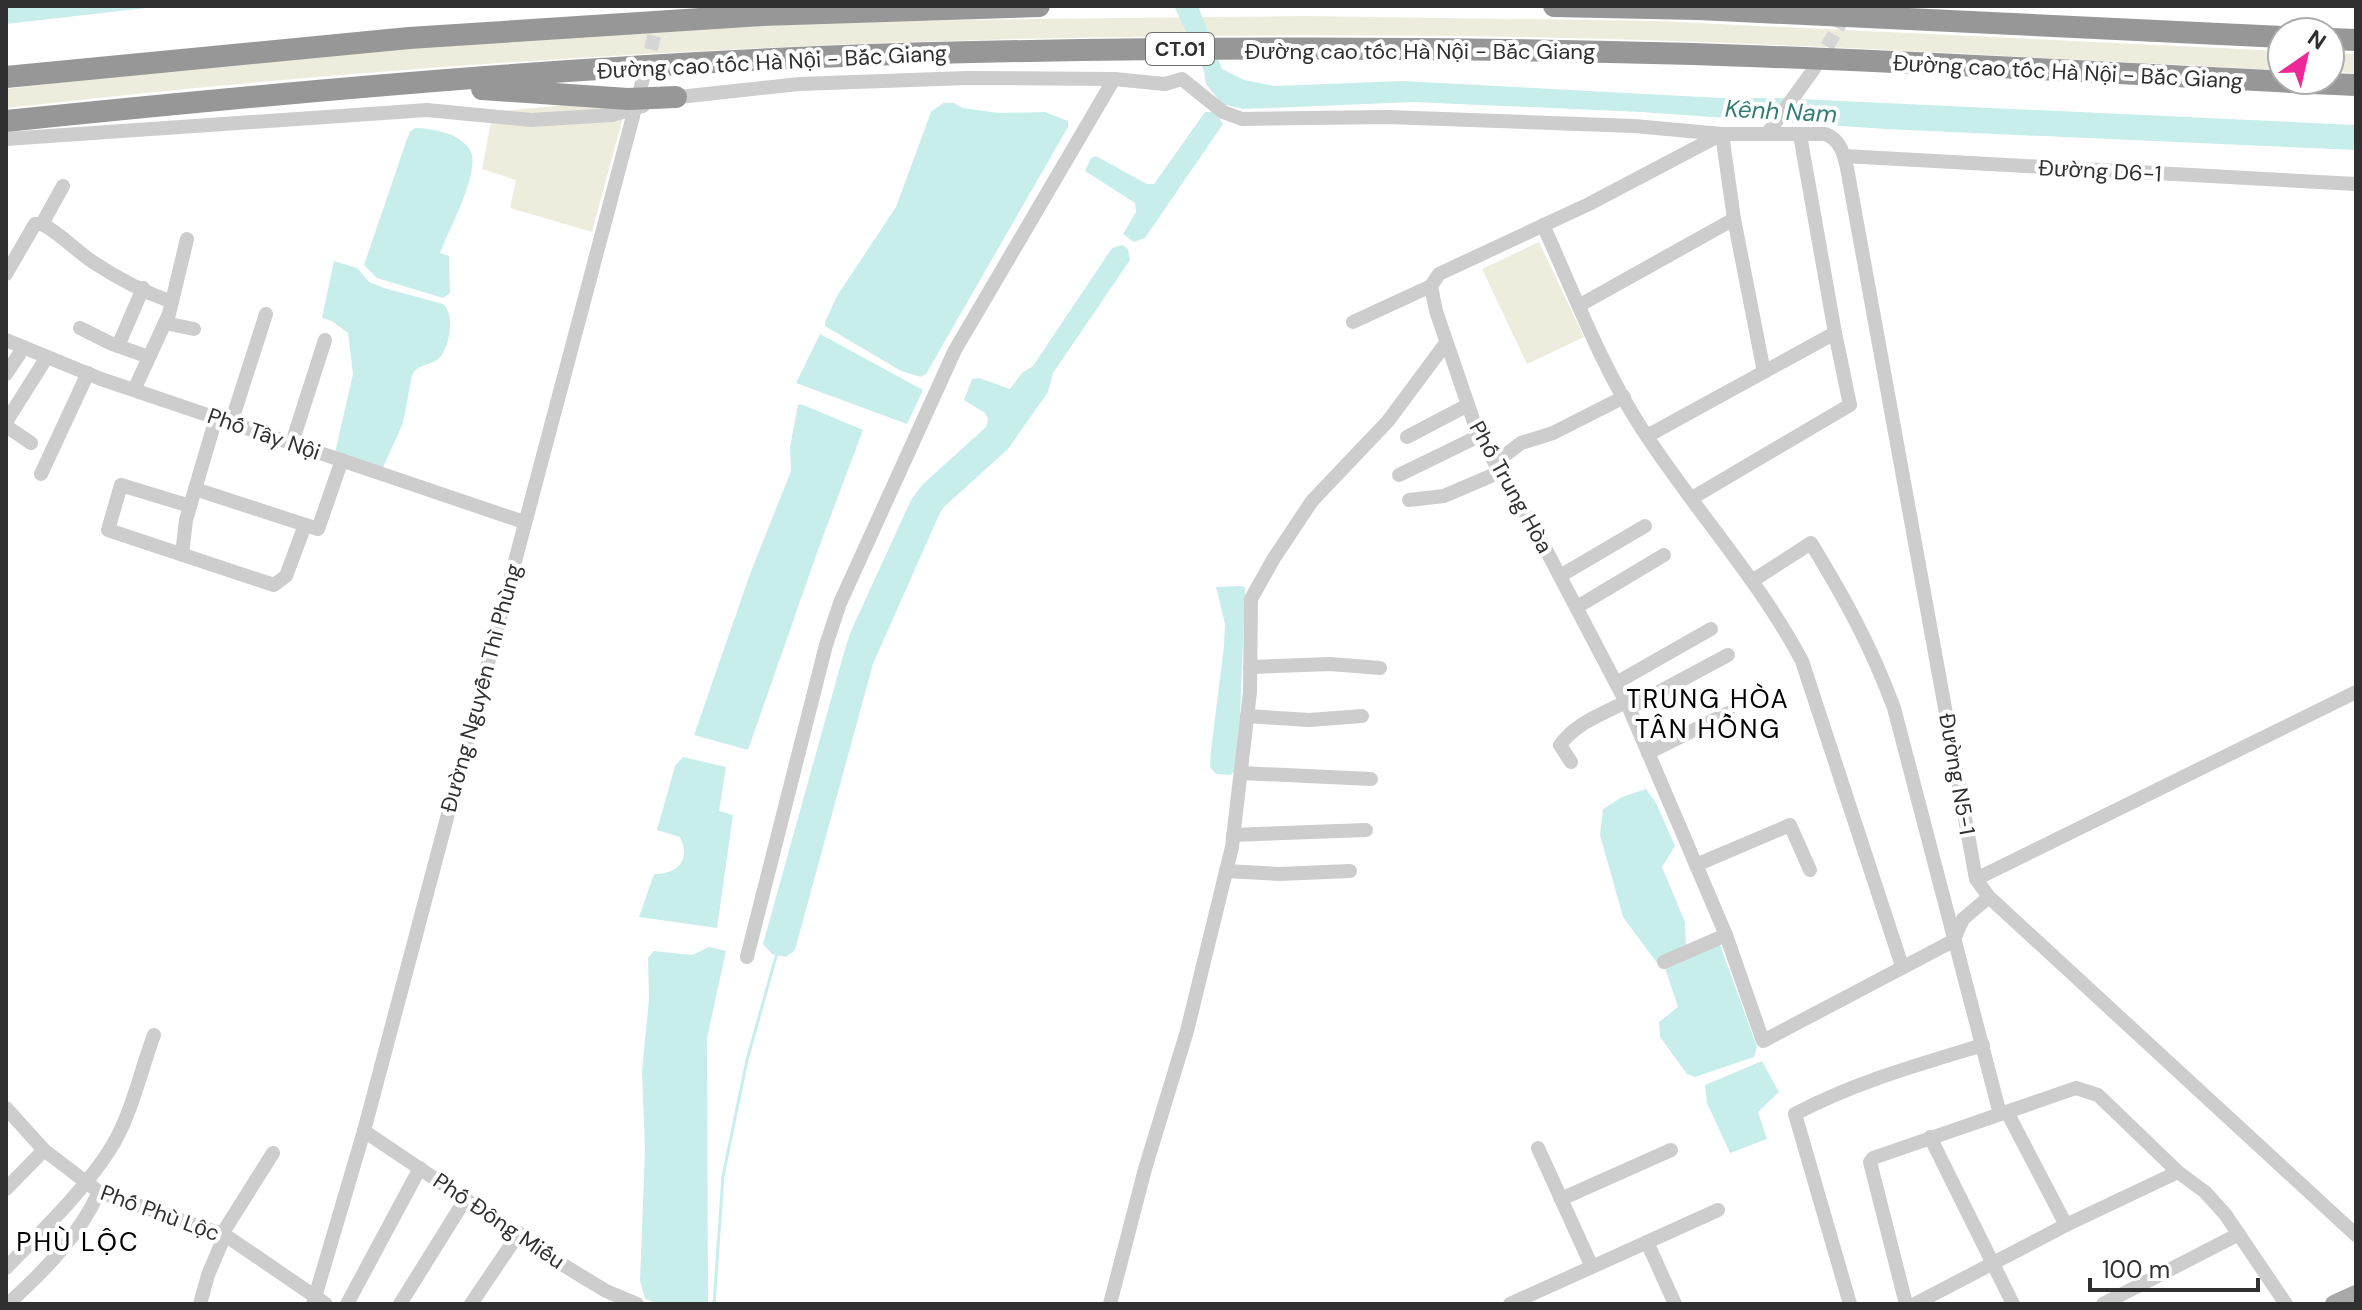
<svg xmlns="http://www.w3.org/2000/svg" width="2362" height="1310" font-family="'DM Sans',sans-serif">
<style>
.green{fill:#eeeddd}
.water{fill:#c8eeeb}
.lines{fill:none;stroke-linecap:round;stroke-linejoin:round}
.stream{stroke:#c8eeeb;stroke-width:3}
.minor-tunnel{stroke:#d6d6d6;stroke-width:14;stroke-dasharray:14 7;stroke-linecap:butt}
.minor{stroke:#cdcdcd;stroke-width:14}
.major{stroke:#a8a8a8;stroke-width:18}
.highway{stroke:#979797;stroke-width:22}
.labels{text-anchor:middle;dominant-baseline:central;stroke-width:8;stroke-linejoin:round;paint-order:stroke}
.shield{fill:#fff;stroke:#6e6e6e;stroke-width:2}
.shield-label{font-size:20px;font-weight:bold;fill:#303030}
.street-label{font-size:22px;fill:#303030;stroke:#fff}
.water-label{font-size:24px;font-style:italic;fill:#307d76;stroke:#fff}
.quarter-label{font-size:26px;letter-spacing:2px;fill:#000;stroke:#fff}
</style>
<rect width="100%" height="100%" fill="#fff"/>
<!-- green -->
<g class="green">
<path d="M1305,16L1657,21L2282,51V70C2007,57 1733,39 1458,36C973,31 488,53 6,108V89C306,53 610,28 912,21C1043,18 1174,18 1305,16Z"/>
<polygon points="2330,53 2356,54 2356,73 2330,72"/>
<polygon points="628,99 592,232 510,208 516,180 482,169 493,112"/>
<polygon points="1539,242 1584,337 1527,364 1482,269"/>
</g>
<!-- water -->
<g class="water">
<polygon points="6,6 164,6 6,24"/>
<polygon points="1174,6 1198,6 1222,69 1244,80 1275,86 1403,81 1721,98 1778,98 2356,125 2356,150 1885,129 1641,112 1413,102 1243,109 1227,105 1219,118 1223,124 1145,238 1134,242 1123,234 1136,212 1135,203 1085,171 1091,158 1096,156 1147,184 1154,184 1205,112 1212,112 1219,100 1206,84 1204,71"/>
<polygon points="943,103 954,103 963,108 999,113 1045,112 1068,121 1068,127 926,374 921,377 901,371 825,326 825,322 837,296 896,207 931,112"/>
<path d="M415,128C426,128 436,130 446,133C456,136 466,142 471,152C480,172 448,232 440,253L449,256L450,293L443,298L377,278L364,265L407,139L410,132Z"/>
<polygon points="1123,245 1128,249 1130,260 1053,373 1048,392 1008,449 944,507 939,515 873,664 795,950 786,957 772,954 763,944 845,649 851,631 911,500 922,485 986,427 988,419 985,413 964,400 972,379 979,378 1010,389 1022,373 1033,366 1112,248"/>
<path d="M334,261L357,268L369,282L384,288L443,304C455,314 450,344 441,356C434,366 416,363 412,376C408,392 407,409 402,425C396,440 388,455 382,470L335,453L353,374L348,333L332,321L322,318Z"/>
<polygon points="820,334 923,390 907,424 796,383"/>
<polygon points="801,404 863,430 818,550 748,750 694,735 750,574 791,471 790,447 798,405"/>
<polygon points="1240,586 1245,587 1245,591 1238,768 1230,775 1216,774 1210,767 1211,750 1224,646 1225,624 1216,587"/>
<path d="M683,757L726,767L719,811L733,815L717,928L639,917L654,874C678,874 691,860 680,837L657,830L675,766Z"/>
<polygon points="1646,789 1656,803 1675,846 1662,867 1685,922 1686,947 1657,963 1623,917 1600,835 1603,809 1622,797"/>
<polygon points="1719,942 1757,1047 1754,1057 1695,1077 1687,1074 1660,1037 1659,1022 1678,1007 1665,968"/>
<polygon points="709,947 726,951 707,1038 708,1304 659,1304 645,1299 640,1281 645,1151 642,1071 649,999 648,958 654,951 692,955"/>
<polygon points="1762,1061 1779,1092 1758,1112 1767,1139 1730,1153 1707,1103 1705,1085"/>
</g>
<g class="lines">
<!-- stream -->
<polyline class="stream" points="714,1304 723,1176 747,1060 777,953"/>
<!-- minor-tunnel -->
<g class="minor-tunnel">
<polyline points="1817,65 1846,13"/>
<polyline points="646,70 659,16"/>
</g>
<!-- minor -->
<g class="minor">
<polyline points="670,98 799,84 967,78 1114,79 1165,84 1182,79 1223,112 1242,119 1388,117 1634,126 1722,134"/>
<polyline points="1722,134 1734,219 1764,372"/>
<polyline points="1767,134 1814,69"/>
<polyline points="6,139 427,110 531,120 612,115 643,106"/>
<polyline points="1844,156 2356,184"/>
<path d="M42,224C61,234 75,250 93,262C117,278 144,292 172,302"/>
<path d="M1543,225C1574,293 1601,366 1642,429C1693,508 1758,578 1802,661L1902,966"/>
<polyline points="6,274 35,224 42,224 63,186"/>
<polyline points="1580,305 1734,219"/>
<polyline points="1353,322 1431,286"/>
<polyline points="165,323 194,329"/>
<polyline points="80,328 112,344 149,357"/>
<polyline points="6,340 101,379 524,522"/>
<polyline points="118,346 143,288"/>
<polyline points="6,374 24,347"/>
<polyline points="134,390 169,314 187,239"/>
<polyline points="6,422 47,357"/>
<polyline points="231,423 266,314"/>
<polyline points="6,426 31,443"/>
<polyline points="1647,436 1835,333"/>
<polyline points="1407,437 1466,406"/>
<polyline points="292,443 325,340"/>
<polyline points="1495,463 1521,443 1553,433 1624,397"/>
<polyline points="41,474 88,373"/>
<polyline points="1399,475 1479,436"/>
<polyline points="195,489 318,529 342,460"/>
<polyline points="1692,498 1850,405 1835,333 1800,135"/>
<polyline points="1409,500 1444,496 1500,472"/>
<polyline points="190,506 121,485 108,530 274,585 286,576 305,525"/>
<polyline points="182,555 186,520 216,418"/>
<polyline points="1560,576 1645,526"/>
<path d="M1752,581L1811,543C1845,599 1871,646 1894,708L2000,1114"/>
<polyline points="1577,607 1664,555"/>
<polyline points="1250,667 1330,664 1380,668"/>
<polyline points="1616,683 1711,629"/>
<polyline points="1629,708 1728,655"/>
<polyline points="1247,716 1309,720 1362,716"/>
<polyline points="1648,753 1728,713"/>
<path d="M1571,762L1560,745C1576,723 1602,714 1626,702"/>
<polyline points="1241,773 1371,779"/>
<polyline points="1233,835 1366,830"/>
<polyline points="1696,865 1790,825 1810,870"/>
<polyline points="1226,871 1279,874 1350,871"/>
<polyline points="1976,879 2356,692"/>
<path d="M1989,897L1963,919L1953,941L1763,1041L1726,935L1629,708L1544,546L1478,434L1436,311L1431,286L1439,274L1589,204L1722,134H1825C1840,139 1844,154 1847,168L1976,879L1989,897L2356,1235"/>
<polyline points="747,957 826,645 840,603 955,350 1114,79"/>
<polyline points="1664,962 1726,935"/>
<polyline points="6,1108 44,1150 99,1192 225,1235 326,1304"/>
<polyline points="2007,1112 2066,1225"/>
<polyline points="364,1131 560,1263 606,1291 637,1304"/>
<polyline points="1930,1137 2013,1304"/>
<polyline points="1538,1148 1592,1267"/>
<polyline points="6,1189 44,1150"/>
<polyline points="1561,1199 1671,1150"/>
<polyline points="222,1234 273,1153"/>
<polyline points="1647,1242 1675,1304"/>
<path d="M6,1268C41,1232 81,1194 109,1151C131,1118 140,1072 154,1035"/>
<path d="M8,1304C44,1271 79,1236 99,1192"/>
<polyline points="200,1304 208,1275 225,1235"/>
<polyline points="313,1304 364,1131 645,71"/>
<polyline points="347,1304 420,1168"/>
<polyline points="400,1304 466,1198"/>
<polyline points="471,1304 519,1233"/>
<polyline points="1110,1304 1145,1169 1187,1031 1232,847 1250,692 1251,599 1274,558 1312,501 1388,421 1446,343"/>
<polyline points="1510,1304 1718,1210"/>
<path d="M1850,1304L1795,1114C1856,1082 1917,1065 1983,1045"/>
<polyline points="1906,1304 1870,1162 1873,1158 2076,1088 2098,1095 2178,1172 2205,1192 2225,1214 2286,1304"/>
<polyline points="1915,1304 2066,1225 2178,1172"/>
<polyline points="2103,1304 2239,1234"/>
</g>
<!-- major -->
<polyline class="major" points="2334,1304 2356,1294"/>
<!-- highway -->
<g class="highway">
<polyline points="1554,6 1698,9 2282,37"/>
<polyline points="2330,39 2356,40"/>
<polyline points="6,77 409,38 762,15 1039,6"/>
<polyline points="482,89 628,99 676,97"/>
<path d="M6,121C327,88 650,59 973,52C1213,47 1454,47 1694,54C1915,61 2136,75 2356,85"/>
</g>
</g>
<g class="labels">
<!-- shield labels -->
<rect class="shield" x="1146" y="33" width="68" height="32" rx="6"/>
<g class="shield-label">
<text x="1180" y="49">CT.01</text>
</g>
<!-- street labels -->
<g class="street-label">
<text x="1420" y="51">Đường cao tốc Hà Nội - Bắc Giang</text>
<text transform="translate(772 62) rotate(-3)">Đường cao tốc Hà Nội - Bắc Giang</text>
<text transform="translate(2068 72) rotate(3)">Đường cao tốc Hà Nội - Bắc Giang</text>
<text transform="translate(2100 171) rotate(3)">Đường D6-1</text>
<text transform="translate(264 434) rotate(19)">Phố Tây Nội</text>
<text transform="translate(1511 487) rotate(61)">Phố Trung Hòa</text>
<text transform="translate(481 688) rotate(-75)">Đường Nguyễn Thì Phùng</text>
<text transform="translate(1957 774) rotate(80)">Đường N5-1</text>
<text transform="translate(160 1213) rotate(20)">Phố Phù Lộc</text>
<text transform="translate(499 1221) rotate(34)">Phố Đông Miếu</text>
</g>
<!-- water labels -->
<g class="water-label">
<text transform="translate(1781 111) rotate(3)">Kênh Nam</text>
</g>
<!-- quarter labels -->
<g class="quarter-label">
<text x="1708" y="699">TRUNG HÒA<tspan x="1708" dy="30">TÂN HỒNG</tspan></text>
<text x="78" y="1242">PHÙ LỘC</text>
</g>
</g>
<!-- border -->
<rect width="2362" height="1310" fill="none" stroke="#303030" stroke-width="16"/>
<!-- north arrow -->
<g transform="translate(2306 56) rotate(34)"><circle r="38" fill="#ffffff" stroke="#acacac" stroke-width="2"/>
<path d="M0-6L14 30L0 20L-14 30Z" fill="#f02897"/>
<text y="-12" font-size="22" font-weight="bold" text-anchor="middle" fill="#303030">N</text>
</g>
<!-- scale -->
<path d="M2090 1278v12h168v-12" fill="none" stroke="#303030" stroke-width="4"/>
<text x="2102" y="1278" font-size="24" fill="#303030" stroke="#ffffff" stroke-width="6" paint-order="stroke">100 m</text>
</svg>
